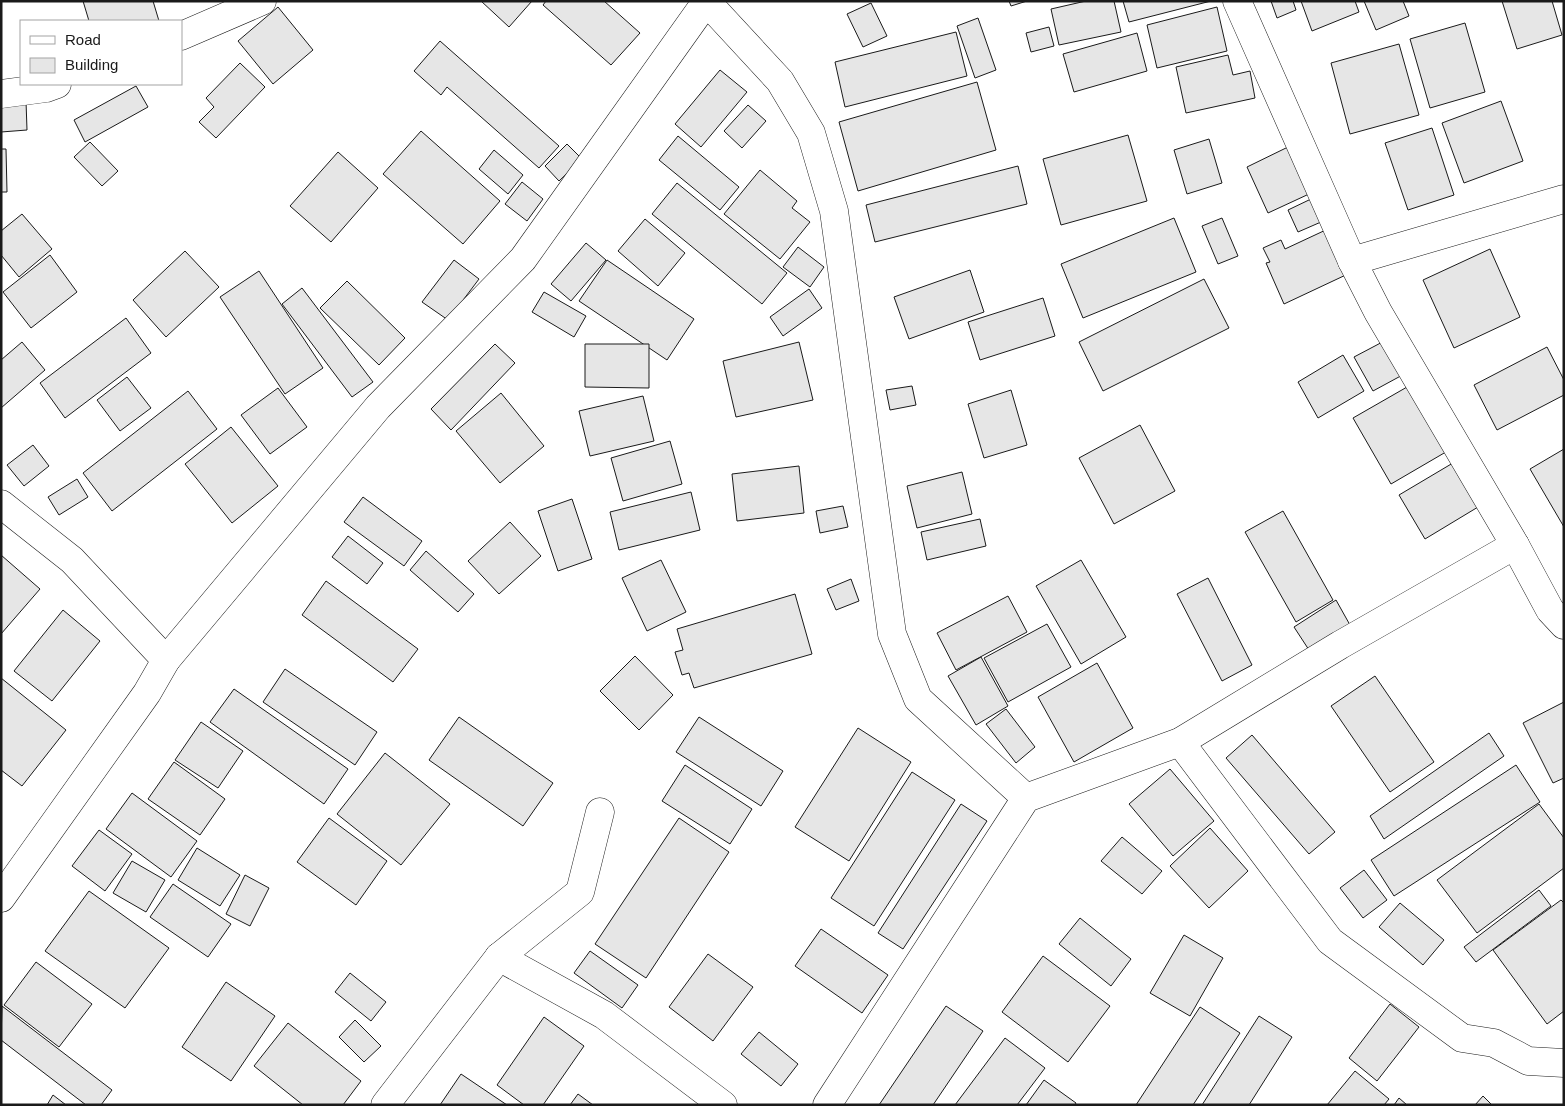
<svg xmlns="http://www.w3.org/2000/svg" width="1565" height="1106" font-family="Arial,sans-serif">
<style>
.building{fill:#e6e6e6;stroke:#1a1a1a}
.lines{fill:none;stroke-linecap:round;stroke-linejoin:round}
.street-casing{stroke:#1a1a1a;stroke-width:29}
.street{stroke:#fff;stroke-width:28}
</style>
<rect width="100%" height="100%" fill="#fff"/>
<!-- building -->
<g class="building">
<polygon points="83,1 153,1 159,21 89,21"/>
<polygon points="481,1 532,1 509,27"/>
<polygon points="546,1 604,1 640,33 611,65 543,5"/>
<polygon points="1009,1 1027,1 1011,6"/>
<polygon points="1086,1 1114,1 1121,32 1059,45 1051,9"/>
<polygon points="1123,1 1211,1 1129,22"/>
<polygon points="1271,1 1293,1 1296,10 1277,18"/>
<polygon points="1301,1 1355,1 1359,12 1312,31"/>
<polygon points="1364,1 1403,1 1409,16 1376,30"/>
<polygon points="1502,1 1552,1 1562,35 1517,49"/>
<polygon points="871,3 887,36 863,47 847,14"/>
<polygon points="278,7 313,50 273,84 238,41"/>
<polygon points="1217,7 1227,51 1157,68 1147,25"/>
<polygon points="978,18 996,70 975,78 957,26"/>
<polygon points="1465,23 1485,92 1430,108 1410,39"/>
<polygon points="1049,27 1054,46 1031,52 1026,33"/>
<polygon points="956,32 967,76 845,107 835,62"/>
<polygon points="1137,33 1147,71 1074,92 1063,54"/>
<polygon points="440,41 559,146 539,168 447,87 441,95 414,71"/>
<polygon points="1399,44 1419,115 1350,134 1331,63"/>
<polygon points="1228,55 1233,75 1250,71 1255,98 1186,113 1176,67"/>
<polygon points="240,63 265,87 216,138 199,122 214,107 206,98"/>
<polygon points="720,70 747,92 701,147 675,124"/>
<polygon points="977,82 996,150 858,191 839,122"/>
<polygon points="136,86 148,107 85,142 74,120"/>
<polygon points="26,101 27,130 1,132 1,103"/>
<polygon points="1501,101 1523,161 1464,183 1442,123"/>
<polygon points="748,105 766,121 742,148 724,131"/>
<polygon points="1432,128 1454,195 1408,210 1385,143"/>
<polygon points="421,131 500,201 463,244 383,174"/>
<polygon points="1128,135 1147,201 1061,225 1043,159"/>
<polygon points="678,136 739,187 720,210 659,160"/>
<polygon points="1209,139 1222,183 1187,194 1174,150"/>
<polygon points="90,142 118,171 102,186 74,157"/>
<polygon points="567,144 582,159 559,181 545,166"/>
<polygon points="1288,147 1309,194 1268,213 1247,167"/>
<polygon points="1,149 6,149 7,192 1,192"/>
<polygon points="494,150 523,175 508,194 479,169"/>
<polygon points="338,152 378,188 331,242 290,206"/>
<polygon points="1018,166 1027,204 875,242 866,205"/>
<polygon points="760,170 797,201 792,208 810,222 780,259 724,214"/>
<polygon points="522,182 543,199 527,221 505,204"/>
<polygon points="677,183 787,273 762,304 652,214"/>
<polygon points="1311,199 1321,222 1298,232 1288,210"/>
<polygon points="22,214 52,249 19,277 1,255 1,231"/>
<polygon points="1174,218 1196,272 1083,318 1061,264"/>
<polygon points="1222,218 1238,256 1218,264 1202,226"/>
<polygon points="645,219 685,253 658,286 618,251"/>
<polygon points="1330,228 1350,273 1284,304 1266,263 1270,262 1263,248 1281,240 1285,249"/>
<polygon points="586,243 606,260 571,301 551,284"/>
<polygon points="798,247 824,267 810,287 783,267"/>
<polygon points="1490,249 1520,317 1454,348 1423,280"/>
<polygon points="185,251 219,287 166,337 133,300"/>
<polygon points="50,255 77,292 31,328 3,292"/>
<polygon points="454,260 479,279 448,320 422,302"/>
<polygon points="607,260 694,319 667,360 579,301"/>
<polygon points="970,270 984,312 909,339 894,297"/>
<polygon points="259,271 323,368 285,394 220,297"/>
<polygon points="1204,279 1229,328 1103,391 1079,342"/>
<polygon points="347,281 405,338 379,365 320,308"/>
<polygon points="302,288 373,382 352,397 282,304"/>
<polygon points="809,289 822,308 783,336 770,317"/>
<polygon points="544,292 586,316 574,337 532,312"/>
<polygon points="1043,298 1055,336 980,360 968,322"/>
<polygon points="126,318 151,353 65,418 40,383"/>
<polygon points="1390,338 1408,372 1373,391 1354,357"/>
<polygon points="22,342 45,370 1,408 1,360"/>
<polygon points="799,342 813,400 736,417 723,361"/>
<polygon points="495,344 515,363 451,430 431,409"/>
<polygon points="585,344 649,344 649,388 585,387"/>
<polygon points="1547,347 1564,380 1564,395 1497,430 1474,385"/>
<polygon points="1343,355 1364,391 1318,418 1298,382"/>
<polygon points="127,377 151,408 120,431 97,400"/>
<polygon points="1414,383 1451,449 1391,484 1353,418"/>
<polygon points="912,386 916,405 890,410 886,390"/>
<polygon points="278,388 307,427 270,454 241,415"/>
<polygon points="1011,390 1027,445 984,458 968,404"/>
<polygon points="188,391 217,429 112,511 83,473"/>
<polygon points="501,393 544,446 500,483 456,431"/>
<polygon points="643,396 654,441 590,456 579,411"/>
<polygon points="1140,425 1175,491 1114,524 1079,458"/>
<polygon points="231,427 278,486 232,523 185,464"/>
<polygon points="670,441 682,484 623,501 611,458"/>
<polygon points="33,445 49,466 24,486 7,465"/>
<polygon points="1564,449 1564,527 1530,469"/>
<polygon points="1463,457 1488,501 1425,539 1399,495"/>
<polygon points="799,466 804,513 737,521 732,474"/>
<polygon points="962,472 972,514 917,528 907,486"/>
<polygon points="77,479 88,497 59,515 48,497"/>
<polygon points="691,492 700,530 619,550 610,512"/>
<polygon points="363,497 422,541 404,566 344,522"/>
<polygon points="572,499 592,559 558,571 538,511"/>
<polygon points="843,506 848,527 820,533 816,511"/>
<polygon points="1283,511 1333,600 1296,622 1245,532"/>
<polygon points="980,519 986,546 927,560 921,532"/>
<polygon points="510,522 541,556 499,594 468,561"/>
<polygon points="348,536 383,563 367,584 332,557"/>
<polygon points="426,551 474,594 458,612 410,570"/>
<polygon points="1,555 40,589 1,634"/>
<polygon points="661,560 686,612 647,631 622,578"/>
<polygon points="1081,560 1126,637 1081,664 1036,586"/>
<polygon points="1208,578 1252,665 1222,681 1177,594"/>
<polygon points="851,579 859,601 836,610 827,589"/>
<polygon points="326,581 418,649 393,682 302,615"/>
<polygon points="795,594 812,654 694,688 689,673 682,675 675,652 683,650 677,629"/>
<polygon points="1008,596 1027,632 956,670 937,633"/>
<polygon points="1336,600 1350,625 1309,650 1294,627"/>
<polygon points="63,610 100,641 52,701 14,671"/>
<polygon points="1047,624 1071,667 1008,702 984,658"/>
<polygon points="635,656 673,695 639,730 600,691"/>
<polygon points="981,657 1008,706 976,725 948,676"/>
<polygon points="1097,663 1133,728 1074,762 1038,697"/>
<polygon points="285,669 377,732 355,765 263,702"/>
<polygon points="1375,676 1434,762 1390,792 1331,706"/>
<polygon points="1,678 66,730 22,786 1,770"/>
<polygon points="234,689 348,769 324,804 210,722"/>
<polygon points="1564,702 1564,778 1553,783 1523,723"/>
<polygon points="1006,709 1035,747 1016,763 986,724"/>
<polygon points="459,717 553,783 523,826 429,760"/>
<polygon points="699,717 783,771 761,806 676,752"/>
<polygon points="201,722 243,751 218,788 175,760"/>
<polygon points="858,728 911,762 849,861 795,827"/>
<polygon points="1489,733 1504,756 1384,839 1370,816"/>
<polygon points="1252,735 1335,832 1309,854 1226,758"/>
<polygon points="385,753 450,804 401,865 337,814"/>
<polygon points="174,762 225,799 200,835 148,799"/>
<polygon points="685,765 752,809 730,844 662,801"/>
<polygon points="1516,765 1540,802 1394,896 1371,860"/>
<polygon points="1170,769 1214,821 1173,856 1129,804"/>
<polygon points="912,772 955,800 874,926 831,898"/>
<polygon points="132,793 197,841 171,877 106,829"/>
<polygon points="961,804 987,821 903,949 878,933"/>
<polygon points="1539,804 1564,838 1564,868 1477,933 1437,880"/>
<polygon points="329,818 387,861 356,905 297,862"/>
<polygon points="679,818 729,852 646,978 595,944"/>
<polygon points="1210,828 1248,871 1209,908 1170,866"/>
<polygon points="99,830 132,854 105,891 72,866"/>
<polygon points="1122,837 1162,871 1142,894 1101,861"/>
<polygon points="197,848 240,875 220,906 178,880"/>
<polygon points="132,861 165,880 146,912 113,893"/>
<polygon points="1364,870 1387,900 1363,918 1340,888"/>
<polygon points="245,875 269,888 250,926 226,914"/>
<polygon points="173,884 231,924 208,957 150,917"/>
<polygon points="1539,890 1551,906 1476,962 1464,947"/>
<polygon points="89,891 169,948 125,1008 45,951"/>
<polygon points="1561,900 1564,903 1564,1011 1547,1024 1493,950"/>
<polygon points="1400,903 1444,940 1423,965 1379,927"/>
<polygon points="1080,918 1131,959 1111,986 1059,944"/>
<polygon points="821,929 888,975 862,1013 795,966"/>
<polygon points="1184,935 1223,958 1190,1016 1150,993"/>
<polygon points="590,951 638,985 622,1008 574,973"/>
<polygon points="708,954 753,987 713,1041 669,1007"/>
<polygon points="1043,956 1110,1006 1068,1062 1002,1012"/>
<polygon points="36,962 92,1004 59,1047 4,1005"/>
<polygon points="350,973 386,1002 371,1021 335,992"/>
<polygon points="226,982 275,1016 231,1081 182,1047"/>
<polygon points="1390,1004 1419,1027 1377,1081 1349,1058"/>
<polygon points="2,1006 112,1090 101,1105 86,1105 1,1040"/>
<polygon points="946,1006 983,1031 933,1105 879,1105"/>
<polygon points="1200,1007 1240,1033 1193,1105 1136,1105"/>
<polygon points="1259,1016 1292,1037 1249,1105 1202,1105"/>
<polygon points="544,1017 584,1046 543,1105 524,1105 497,1085"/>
<polygon points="355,1020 381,1046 364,1062 339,1037"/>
<polygon points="288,1023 361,1081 343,1105 303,1105 254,1066"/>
<polygon points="759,1032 798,1064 781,1086 741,1054"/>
<polygon points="1005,1038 1045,1068 1017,1105 955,1105"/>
<polygon points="1355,1071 1389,1099 1384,1105 1327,1105"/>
<polygon points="461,1074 507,1105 440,1105"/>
<polygon points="1044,1080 1076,1103 1075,1105 1026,1105"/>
<polygon points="578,1094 593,1105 570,1105"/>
<polygon points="53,1095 66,1105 47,1105"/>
<polygon points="1483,1096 1492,1105 1475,1105"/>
<polygon points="1399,1098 1407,1105 1394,1105"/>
</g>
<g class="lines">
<defs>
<g id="street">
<polyline points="706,1 780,81 811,133 834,211 892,634 918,699 1026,798"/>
<polyline points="1237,1 1352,261 1378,312 1515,545 1550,610 1564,625"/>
<polyline points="181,36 262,1"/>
<polyline points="1,94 46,88 57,84"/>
<polyline points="1352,261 1564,199"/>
<polyline points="1,504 72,560 166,660"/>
<polyline points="1180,742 1330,941 1462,1038 1494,1043 1528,1061 1564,1063"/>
<polyline points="1,898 147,693 166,660 378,407 523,259 706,2"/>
<polyline points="499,957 604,1015 723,1105"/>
<polyline points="385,1105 499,957 580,892 600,812"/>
<polyline points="827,1105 1026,798 1180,742 1340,645 1515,545"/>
</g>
</defs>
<!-- street casing -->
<use href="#street" class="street-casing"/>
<!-- street -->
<use href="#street" class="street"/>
</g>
<!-- border -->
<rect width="1565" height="1106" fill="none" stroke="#1a1a1a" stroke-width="5"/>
<!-- legend -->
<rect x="20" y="20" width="162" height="65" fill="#ffffff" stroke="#a3a3a3"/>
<rect x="30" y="36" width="25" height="8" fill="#ffffff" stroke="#a3a3a3"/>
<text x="65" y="45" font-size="15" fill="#1a1a1a">Road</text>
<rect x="30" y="58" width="25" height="15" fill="#e6e6e6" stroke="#a3a3a3"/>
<text x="65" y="70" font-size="15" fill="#1a1a1a">Building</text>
</svg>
